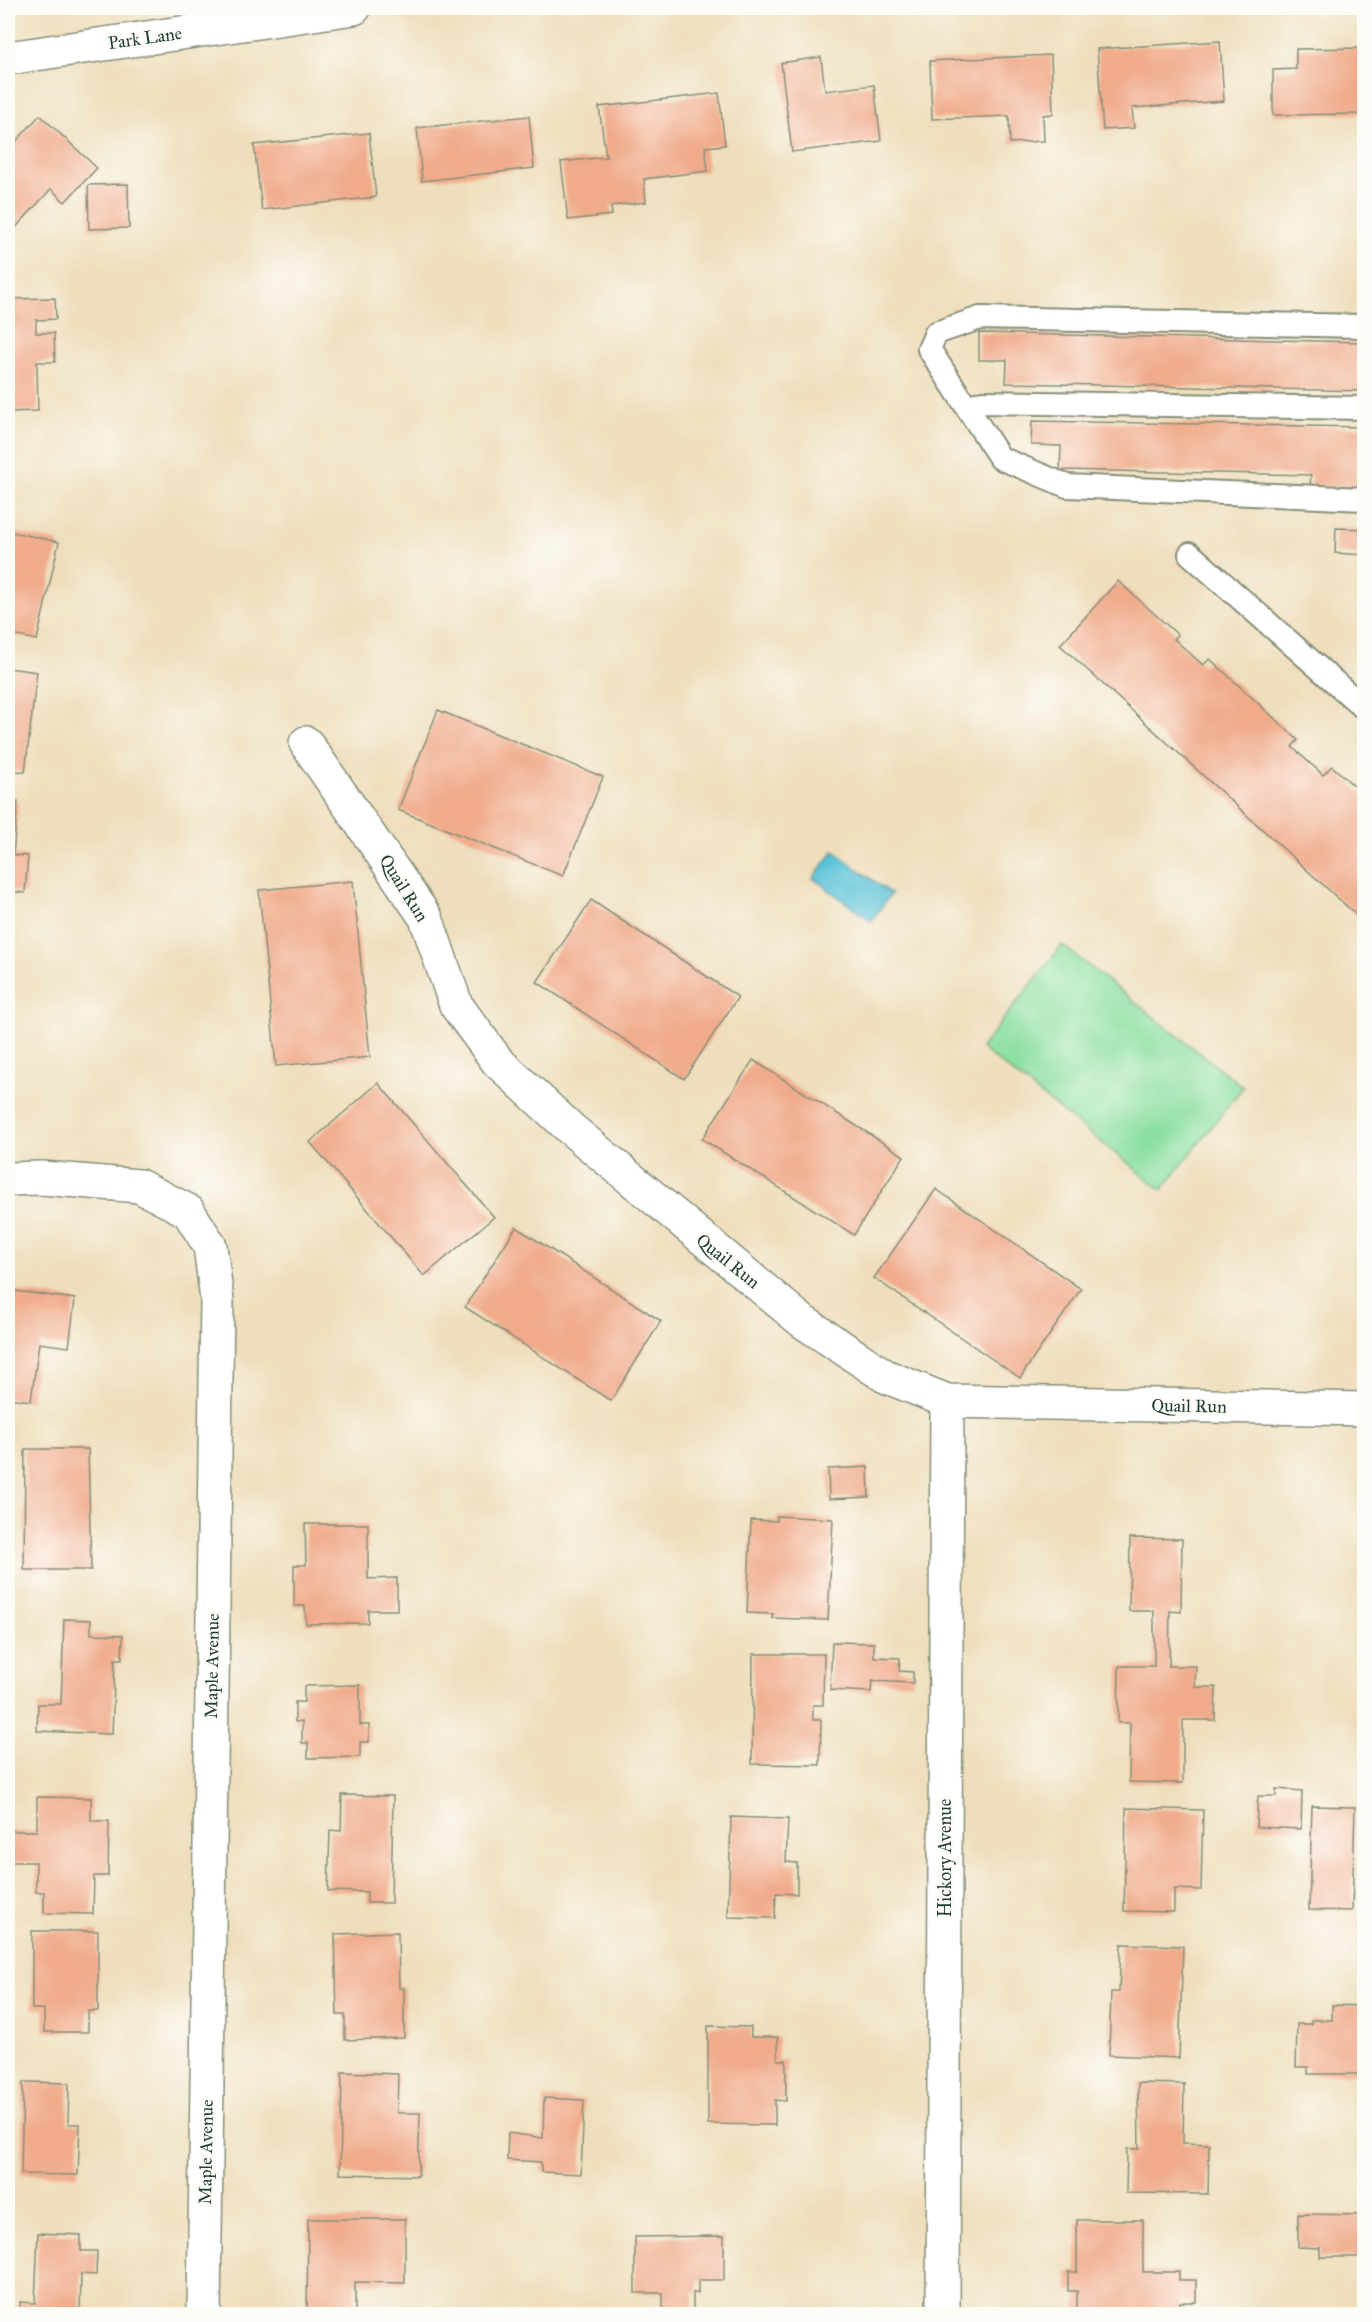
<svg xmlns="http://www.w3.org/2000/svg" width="1372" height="2322" font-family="'IM FELL Great Primer',serif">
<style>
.green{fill:#8bdfa1;stroke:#558e6a;stroke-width:1.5}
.water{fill:#5bc2d8;stroke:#3d8086;stroke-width:1.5}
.building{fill:#f0ab8b}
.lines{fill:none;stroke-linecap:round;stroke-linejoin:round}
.service-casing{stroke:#868e78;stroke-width:26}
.minor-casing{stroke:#868e78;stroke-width:36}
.service{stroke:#fff;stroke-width:22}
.minor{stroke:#fff;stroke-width:33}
.labels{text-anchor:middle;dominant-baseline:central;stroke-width:6;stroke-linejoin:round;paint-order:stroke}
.street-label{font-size:18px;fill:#1f3d34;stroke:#fdfcf7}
</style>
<rect width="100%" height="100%" fill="#fdfcf7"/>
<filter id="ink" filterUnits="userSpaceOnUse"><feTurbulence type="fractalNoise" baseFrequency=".0167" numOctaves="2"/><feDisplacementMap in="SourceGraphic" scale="12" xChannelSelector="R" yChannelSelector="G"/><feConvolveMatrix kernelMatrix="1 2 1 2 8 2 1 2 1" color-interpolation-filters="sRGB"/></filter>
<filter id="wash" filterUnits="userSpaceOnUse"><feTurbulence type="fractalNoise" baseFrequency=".008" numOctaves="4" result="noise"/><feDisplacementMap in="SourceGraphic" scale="24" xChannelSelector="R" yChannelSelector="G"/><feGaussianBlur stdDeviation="1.35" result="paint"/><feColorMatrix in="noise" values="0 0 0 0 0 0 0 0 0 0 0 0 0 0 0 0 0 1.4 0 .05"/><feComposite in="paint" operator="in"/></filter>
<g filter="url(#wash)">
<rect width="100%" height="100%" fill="#eedebc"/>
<!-- green -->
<polygon class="green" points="1062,945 1243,1087 1162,1190 981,1048"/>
<!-- water -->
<polygon class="water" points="834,851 891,894 871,921 813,878"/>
<g id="blocks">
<!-- building -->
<g class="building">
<polygon points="1220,41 1224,101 1132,108 1134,128 1103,130 1097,49"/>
<polygon points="1364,48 1364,114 1273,115 1273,70 1296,69 1296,49"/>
<polygon points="1051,55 1053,114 1043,115 1044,141 1010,143 1009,116 932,119 930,61"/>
<polygon points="821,57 825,91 874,85 881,141 792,152 781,63"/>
<polygon points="719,93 725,145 705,147 708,171 644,179 646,202 611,206 612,215 568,220 561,162 606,157 599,107"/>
<polygon points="40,115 97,168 65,202 51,189 8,236 8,150"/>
<polygon points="529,116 534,168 422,181 417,128"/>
<polygon points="369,133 376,197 262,210 254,145"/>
<polygon points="128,184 129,228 89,229 88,185"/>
<polygon points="55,298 56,319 36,320 36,333 54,333 55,362 37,362 38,411 8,412 8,299"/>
<polygon points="979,333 1364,342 1364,391 1006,383 1007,360 979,360"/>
<polygon points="1032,421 1364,427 1364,487 1310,486 1311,475 1060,470 1061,446 1031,445"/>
<polygon points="1336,528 1364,529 1364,555 1335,553"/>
<polygon points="8,531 59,542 37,640 8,634"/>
<polygon points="1118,581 1178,635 1174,639 1203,665 1210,659 1298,740 1292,747 1323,775 1332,766 1364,795 1364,922 1060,645"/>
<rect x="1361" y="607" width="3" height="46"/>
<polygon points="8,668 37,672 25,772 8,770"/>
<polygon points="438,710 603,777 563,876 398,810"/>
<polygon points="8,800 18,801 13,855 28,856 25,893 8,891"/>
<polygon points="353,881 370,1057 276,1066 259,890"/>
<polygon points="591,900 738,997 684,1079 537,982"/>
<polygon points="753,1060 904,1156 854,1235 702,1139"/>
<polygon points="378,1083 494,1217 424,1276 310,1142"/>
<polygon points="936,1189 1081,1289 1020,1378 874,1278"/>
<polygon points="516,1227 661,1321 611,1401 465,1307"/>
<polygon points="8,1290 75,1299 69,1347 39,1343 31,1401 8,1398"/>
<polygon points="25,1449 88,1449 91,1570 24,1570"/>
<polygon points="868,1467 869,1497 829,1499 828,1469"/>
<polygon points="777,1516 833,1519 828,1620 772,1618 773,1614 747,1613 751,1520 777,1521"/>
<polygon points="305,1524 368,1524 368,1579 397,1578 397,1610 368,1610 368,1623 306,1624 305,1606 294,1606 294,1565 306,1565"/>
<polygon points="1130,1538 1182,1539 1181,1612 1170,1611 1169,1666 1196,1666 1195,1687 1216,1687 1215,1720 1183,1720 1183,1783 1129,1782 1130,1723 1118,1723 1119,1666 1154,1666 1154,1611 1129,1611"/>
<polygon points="64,1619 91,1620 91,1634 123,1635 122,1659 115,1659 112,1734 37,1731 38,1704 61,1704"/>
<polygon points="832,1642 874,1643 874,1657 900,1658 899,1671 913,1672 913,1683 872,1681 871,1692 830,1690"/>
<polygon points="753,1654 824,1654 823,1705 813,1705 813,1720 821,1720 820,1765 752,1764"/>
<polygon points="360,1685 360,1725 369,1725 369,1742 360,1742 360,1757 308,1758 308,1743 302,1743 302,1721 295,1722 295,1702 304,1702 304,1686"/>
<polygon points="1276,1789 1302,1791 1301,1829 1256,1827 1258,1796 1276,1796"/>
<polygon points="342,1795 393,1796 391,1903 367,1903 367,1892 328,1891 330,1830 341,1831"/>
<polygon points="37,1797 91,1798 91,1821 109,1821 108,1876 94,1876 93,1914 44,1913 44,1892 36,1892 36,1862 11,1862 11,1831 37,1831"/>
<polygon points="1312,1806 1355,1807 1352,1911 1309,1910"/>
<polygon points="1126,1808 1203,1810 1201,1890 1174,1889 1174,1912 1124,1911"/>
<polygon points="731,1817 788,1819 786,1862 797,1863 797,1894 776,1893 775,1918 728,1917"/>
<polygon points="32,1931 98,1931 98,2011 88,2011 88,2032 44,2032 44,2009 32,2009"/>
<polygon points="398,1932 399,1988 404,1988 404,2038 345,2040 345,2015 337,2015 335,1934"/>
<polygon points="1121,1944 1183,1946 1179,2058 1109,2055 1111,1992 1119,1992"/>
<polygon points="1332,2005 1364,2006 1364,2074 1308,2074 1308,2067 1296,2067 1297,2024 1311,2024 1311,2020 1332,2020"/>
<polygon points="708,2026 751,2027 751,2037 778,2037 778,2060 786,2060 786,2101 775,2100 775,2125 708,2124"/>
<polygon points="342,2072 398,2074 397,2113 420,2113 418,2176 340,2174"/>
<polygon points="23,2082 69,2083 68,2124 80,2124 78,2175 21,2174"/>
<polygon points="1138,2083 1184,2084 1183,2143 1209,2144 1208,2194 1126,2193 1127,2149 1139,2149"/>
<polygon points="544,2098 584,2100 581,2174 541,2172 541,2162 507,2160 508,2133 543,2138"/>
<polygon points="1298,2214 1364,2215 1363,2257 1320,2257 1320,2248 1298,2247"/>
<polygon points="308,2219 405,2219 405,2283 355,2282 355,2314 307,2314"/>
<polygon points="1077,2220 1143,2220 1143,2272 1179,2272 1179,2280 1196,2280 1196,2302 1180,2302 1180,2314 1077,2314 1077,2291 1068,2291 1068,2272 1077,2272"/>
<polygon points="38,2233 81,2235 81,2251 97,2251 96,2275 81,2274 80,2314 20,2314 20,2302 35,2303"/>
<polygon points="724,2236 724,2280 698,2280 698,2293 693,2293 693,2314 663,2314 663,2293 635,2293 635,2237"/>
</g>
</g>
</g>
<g filter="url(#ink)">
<use href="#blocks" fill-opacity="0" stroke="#868e78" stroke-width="1.5"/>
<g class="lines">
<defs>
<g id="service">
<polyline points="1364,326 980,318 936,333 929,349 1000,458 1067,486 1364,499"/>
<polyline points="967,407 982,402 1364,408"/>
<polyline points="1190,554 1364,708"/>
</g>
<g id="minor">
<polyline points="8,58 354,8"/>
<polyline points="306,743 426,918 456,1005 498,1062 571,1129 802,1321 885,1376 947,1401 1364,1409"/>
<polyline points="8,1179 42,1178 139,1186 188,1211 210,1246 217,1300 204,2314"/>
<polyline points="943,2314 947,1401"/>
</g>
</defs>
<!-- service casing -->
<use href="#service" class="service-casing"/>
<!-- minor casing -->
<use href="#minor" class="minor-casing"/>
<!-- service -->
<use href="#service" class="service"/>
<!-- minor -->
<use href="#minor" class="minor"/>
</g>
</g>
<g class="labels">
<!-- street labels -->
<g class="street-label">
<text transform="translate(145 38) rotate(-8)">Park Lane</text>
<text transform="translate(404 888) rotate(58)">Quail Run</text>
<text transform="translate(728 1261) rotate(39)">Quail Run</text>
<text transform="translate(1189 1406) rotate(1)">Quail Run</text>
<text transform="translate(212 1666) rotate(-89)">Maple Avenue</text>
<text transform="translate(945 1858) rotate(-90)">Hickory Avenue</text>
<text transform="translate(206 2152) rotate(-89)">Maple Avenue</text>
</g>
</g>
<!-- margin -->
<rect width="1372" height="2322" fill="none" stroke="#fdfcf7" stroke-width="30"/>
</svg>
